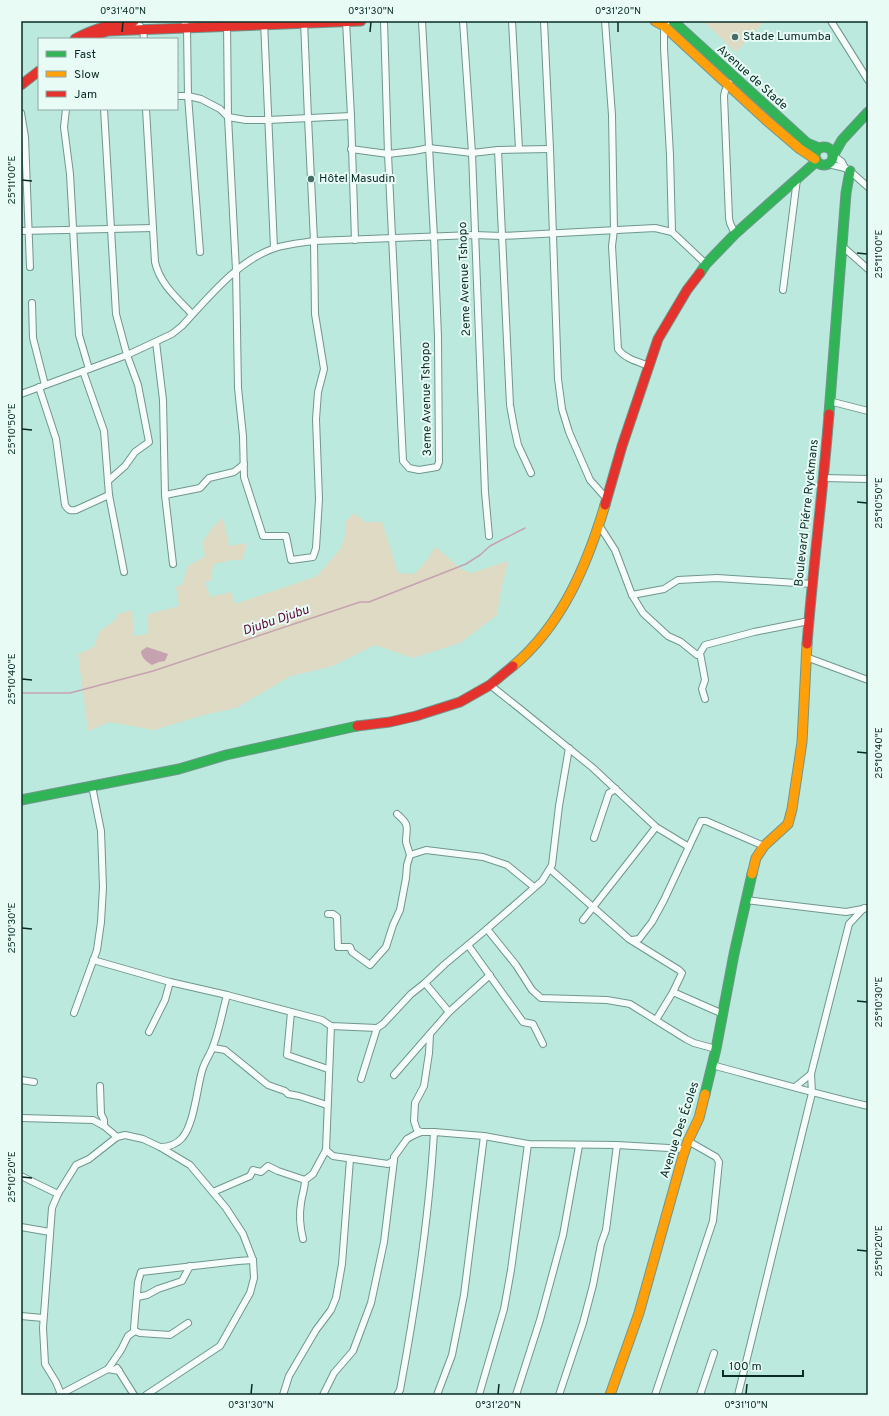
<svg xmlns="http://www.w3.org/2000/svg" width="889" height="1416" font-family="Overpass,sans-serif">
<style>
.green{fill:#dedac4}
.water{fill:#c6a2b0}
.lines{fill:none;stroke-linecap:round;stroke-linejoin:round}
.stream{stroke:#c6a2b0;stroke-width:1.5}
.street-casing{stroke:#70968e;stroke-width:8}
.fast-casing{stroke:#70968e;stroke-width:11}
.slow-casing{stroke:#70968e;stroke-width:11}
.jam-casing{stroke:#70968e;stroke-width:11}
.street{stroke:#f5fcfa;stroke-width:6}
.fast{stroke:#30b455;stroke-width:9}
.slow{stroke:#ff9f0a;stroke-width:9}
.jam{stroke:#e5322d;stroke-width:9}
.ticks{fill:none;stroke:#082c25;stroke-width:1.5}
.poi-dot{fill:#476e66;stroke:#e8fbf5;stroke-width:1.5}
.labels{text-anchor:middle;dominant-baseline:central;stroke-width:4;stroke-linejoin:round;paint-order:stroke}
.poi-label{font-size:12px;fill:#082c25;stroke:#e8fbf5;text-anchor:start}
.street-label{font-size:12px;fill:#082c25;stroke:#e8fbf5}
.water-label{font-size:13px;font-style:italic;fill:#600835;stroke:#e8fbf5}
.neatline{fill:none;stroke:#082c25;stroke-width:1.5}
.ticks-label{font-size:10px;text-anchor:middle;fill:#082c25}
</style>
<rect width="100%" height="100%" fill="#bce9de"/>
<!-- green -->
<g class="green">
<polygon points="703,21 765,21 736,52"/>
<polygon points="354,513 365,522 382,522 398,573 414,574 425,563 435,547 450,559 459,568 471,573 508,561 501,590 497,615 460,643 413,658 375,645 333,666 291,676 236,708 204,715 154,730 110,722 88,731 78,654 94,647 99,632 116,619 118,614 132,610 134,636 148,634 148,614 179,606 176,586 182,585 188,566 205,556 202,543 212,528 223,518 229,546 247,543 242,560 232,560 214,564 212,571 212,580 205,582 210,597 231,592 235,604 317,576 341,548 345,535 345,522"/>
</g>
<!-- water -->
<path class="water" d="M147,647L168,654L165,661L159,662L152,665C147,662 141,658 141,651Z"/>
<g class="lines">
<!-- stream -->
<polyline class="stream" points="21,693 70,693 153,671 360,602 369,602 466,564 480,555 490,546 525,528"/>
<defs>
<g id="street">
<polyline points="136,21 143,30 144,39"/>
<polyline points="184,21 187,28 188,96 200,252"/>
<polyline points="227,21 228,117 236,270 238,388 243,436 244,477 263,536 286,536 291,560 313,557 316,548 319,499 316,419 318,392 324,369 315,314 314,241 308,118 304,21"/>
<polyline points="346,21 351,116 355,240"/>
<polyline points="384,21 388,154 403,461 409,468 419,470 437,467 439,462 438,337 434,237 422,21"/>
<polyline points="463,21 472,153 485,492 489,536"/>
<polyline points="512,21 519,149"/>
<polyline points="544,21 550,149 558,379 562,409 569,432 590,480 606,498"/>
<path d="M605,21L612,115L614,230L612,246L618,349C625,359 639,362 649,366"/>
<polyline points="668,21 664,26 664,48 670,155 672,232"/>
<polyline points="831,21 868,80"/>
<polyline points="264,22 274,248"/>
<polyline points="729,83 725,91 724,96 729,218 730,223 735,234"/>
<polyline points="177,96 188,96 201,99 220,109 228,117 246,120 268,120 351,116"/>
<polyline points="66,109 64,127 70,174 79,335 89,369"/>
<polyline points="104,109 116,314 127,355 138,385 149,442 135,452 125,466 108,481"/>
<path d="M146,109L155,262C160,284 177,298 192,314"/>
<polyline points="21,113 25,137 30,267"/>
<polyline points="351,149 388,154 414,151 429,148 472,153 498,150 550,149"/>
<polyline points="498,150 510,405 514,427 518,445 531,473"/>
<polyline points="834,156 842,162 845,168"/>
<polyline points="828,164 845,168 850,171 868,187"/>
<polyline points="21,231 153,228"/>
<polyline points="842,246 868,269"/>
<polyline points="783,290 797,179"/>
<polyline points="32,303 33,338 45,385"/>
<polyline points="156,342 163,400 165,495 173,564"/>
<polyline points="83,371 104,431 109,495 124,572"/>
<path d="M39,387L56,439L65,505C68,510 70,511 76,510L109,495"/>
<path d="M21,394L127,355L172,334L182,326C208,298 238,260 275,248C288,244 301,243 314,241L474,235L502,236L655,228L672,232L706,264"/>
<polyline points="829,401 868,411"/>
<polyline points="824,478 868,479"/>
<polyline points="165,495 200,488 209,478 234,472 244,464"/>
<polyline points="599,525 615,550 632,595 643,613 668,636 681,642 697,655 700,653"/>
<polyline points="632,595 664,589 678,580 717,578 812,584"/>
<polyline points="806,657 868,680"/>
<polyline points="490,685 519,708 593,768 656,827 689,847"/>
<polyline points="705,699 702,689 705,680 700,653 705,645 754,632 809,621"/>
<path d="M397,814C411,826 406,827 406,842C407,846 409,851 410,855L426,850L483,857L507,865L534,887"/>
<polyline points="594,838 609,793 616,789"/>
<polyline points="550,869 629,939 679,970 682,973 673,992 656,1020"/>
<polyline points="746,900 846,912 868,908"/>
<polyline points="328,914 333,914 337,917 338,947 350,947 352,952 370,965 386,947 393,925 400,910 406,878 407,865 410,855"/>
<polyline points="583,920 656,827"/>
<polyline points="487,929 516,965 532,990 541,998 607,1000 630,1004 686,1039 694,1043 716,1049"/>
<polyline points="632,940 639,939 652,922 664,900 701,821 706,821 764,846"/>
<polyline points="468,945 523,1022 533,1024 543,1044"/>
<polyline points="93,960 170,982 227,995 322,1020 331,1026 377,1028 383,1024 411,994 425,983 445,964 487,929 542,881 552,865 559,806 569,748"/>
<polyline points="425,983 449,1012"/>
<polyline points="673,992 723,1014"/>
<polyline points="291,1012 287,1055 328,1069"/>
<polyline points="74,1013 97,950 101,922 103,887 101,831 92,786"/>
<polyline points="149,1032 165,1000 170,982"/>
<polyline points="213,1048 225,1050 268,1085 285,1091 288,1094 299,1096 327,1105"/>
<path d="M712,1065C764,1079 816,1094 868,1106"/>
<polyline points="394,1075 449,1012 490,975"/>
<polyline points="361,1079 377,1028"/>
<polyline points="21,1080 34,1082"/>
<polyline points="100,1086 101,1114 104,1120 104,1126"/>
<polyline points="795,1087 811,1074"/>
<polyline points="21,1118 93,1120 104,1126 117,1137"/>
<polyline points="421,1132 417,1130 414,1121 415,1103 424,1086 429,1053 430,1034"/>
<path d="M160,1147C168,1147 176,1145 182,1138C194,1125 197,1088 202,1071C204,1063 209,1056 212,1049C219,1032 222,1013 227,995"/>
<polyline points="326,1150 333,1156 388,1164 394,1160 394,1157 407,1139 414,1135 421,1132 434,1132 484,1136 528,1144 617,1145 686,1149"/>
<polyline points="21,1176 58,1194"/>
<polyline points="213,1192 250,1176 253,1170 261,1172 268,1166 278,1171 305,1180"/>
<polyline points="21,1227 50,1232"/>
<path d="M303,1239C300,1227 299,1215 301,1203C302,1195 305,1188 305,1180L313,1174L326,1150L331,1026"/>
<polyline points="137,1297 147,1295 158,1289 182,1281 190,1266"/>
<polyline points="21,1316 43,1318"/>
<polyline points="188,1323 170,1335 140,1333 135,1331 134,1328 138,1282 141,1272 238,1261 253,1260"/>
<polyline points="117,1368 134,1395"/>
<polyline points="108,1369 121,1350 128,1336 135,1331"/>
<polyline points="61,1394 56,1382 45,1364 43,1328 52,1208 58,1194 76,1165 89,1159 117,1137 125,1135 143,1139 160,1147 190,1165 226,1208 243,1234 253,1260 254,1278 250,1293 220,1346 146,1395"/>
<polyline points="59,1395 108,1369 119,1371"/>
<polyline points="283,1395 289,1376 316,1330 331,1310 336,1298 342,1264 350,1159"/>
<polyline points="323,1395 334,1373 353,1351 371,1303 384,1242 394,1160"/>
<path d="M397,1395L400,1390C416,1304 429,1219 434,1132"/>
<polyline points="437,1395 452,1355 464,1295 484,1136"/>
<polyline points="479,1395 504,1309 511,1270 528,1144"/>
<polyline points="516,1395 540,1320 563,1235 579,1146"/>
<polyline points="559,1395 583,1323 593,1285 601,1244 606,1230 617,1145"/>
<polyline points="655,1395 713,1221 719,1162 716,1157 688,1141"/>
<polyline points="700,1395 714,1353"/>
<polyline points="738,1395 812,1093 811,1074 849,924 864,908"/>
</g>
<g id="fast">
<polyline points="673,21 807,143 819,148"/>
<circle cx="824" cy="156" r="9"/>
<polyline points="834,154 842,140 868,112"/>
<polyline points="700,273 706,264 735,234 817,161"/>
<polyline points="829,414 846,193 850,171"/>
<polyline points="21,800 179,769 226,755 357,726"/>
<polyline points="705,1094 716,1049 734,954 752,874"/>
</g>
<g id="slow">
<polyline points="655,21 664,26 765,119 800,149 815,159"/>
<path d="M513,666C562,625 587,565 605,505"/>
<polyline points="752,874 756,858 764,846 788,824 792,809 802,742 807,644"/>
<polyline points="610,1395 639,1313 683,1156 688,1141 699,1118 705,1094"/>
</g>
<g id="jam">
<path d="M75,39C94,28 113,24 134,21"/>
<polyline points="83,39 108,31 361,21"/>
<polyline points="21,85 39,71"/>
<polyline points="605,505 622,446 658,339 687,290 700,273"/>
<path d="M807,644C813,567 823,491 829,414"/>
<polyline points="357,726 390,722 416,716 460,702 490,685 513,666"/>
</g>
</defs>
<!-- street casing -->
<use href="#street" class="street-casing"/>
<!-- fast casing -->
<use href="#fast" class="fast-casing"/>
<!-- slow casing -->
<use href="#slow" class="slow-casing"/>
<!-- jam casing -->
<use href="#jam" class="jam-casing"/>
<!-- street -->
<use href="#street" class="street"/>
<!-- fast -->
<use href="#fast" class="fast"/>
<!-- slow -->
<use href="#slow" class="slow"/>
<!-- jam -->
<use href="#jam" class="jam"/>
</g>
<!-- ticks -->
<path class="ticks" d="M122,32L123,22M370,32L371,22M618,32V22M22,180L32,181M857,253L867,254M22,429L32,430M857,502L867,503M22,679L32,680M857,752L867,753M22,928L32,929M857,1001L867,1002M22,1177L32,1178M857,1250L867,1251M251,1394L252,1384M498,1394L499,1384M746,1394L747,1384"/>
<!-- markers -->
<g class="poi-dot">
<circle cx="735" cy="37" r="4"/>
<circle cx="311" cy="179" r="4"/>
</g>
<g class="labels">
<!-- poi labels -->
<g class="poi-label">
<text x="743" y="37">Stade Lumumba</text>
<text x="319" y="179">Hôtel Masudin</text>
</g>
<!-- street labels -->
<g class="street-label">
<text transform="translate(752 78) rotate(42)">Avenue de Stade</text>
<text transform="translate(465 279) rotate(-92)">2eme Avenue Tshopo</text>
<text transform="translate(427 399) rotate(-91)">3eme Avenue Tshopo</text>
<text transform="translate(807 513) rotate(-84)">Boulevard Piérre Ryckmans</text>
<text transform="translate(680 1130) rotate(-72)">Avenue Des Écoles</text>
</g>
<!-- water labels -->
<g class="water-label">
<text transform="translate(276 621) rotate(-19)">Djubu Djubu</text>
</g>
</g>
<!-- border -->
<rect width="889" height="1416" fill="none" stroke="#e8fbf5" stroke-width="44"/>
<!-- legend -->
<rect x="38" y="38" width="140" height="72" fill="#e8fbf5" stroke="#8ea8a2"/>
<rect x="46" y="51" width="20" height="6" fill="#30b455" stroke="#8ea8a2"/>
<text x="74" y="58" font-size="12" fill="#082c25">Fast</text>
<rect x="46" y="71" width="20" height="6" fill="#ff9f0a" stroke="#8ea8a2"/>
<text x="74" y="78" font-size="12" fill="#082c25">Slow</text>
<rect x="46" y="91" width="20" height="6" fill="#e5322d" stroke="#8ea8a2"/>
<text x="74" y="98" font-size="12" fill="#082c25">Jam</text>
<!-- scale -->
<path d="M723 1370v6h80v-6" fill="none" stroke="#082c25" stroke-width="2"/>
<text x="729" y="1370" font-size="12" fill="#082c25" stroke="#e8fbf5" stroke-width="3" paint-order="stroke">100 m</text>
<rect x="22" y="22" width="845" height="1372" class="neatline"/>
<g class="ticks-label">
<text x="123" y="14">0°31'40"N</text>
<text x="371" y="14">0°31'30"N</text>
<text x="618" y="14">0°31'20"N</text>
<text transform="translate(11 180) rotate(-90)" y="4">25°11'00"E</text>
<text transform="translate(878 254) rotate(-90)" y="4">25°11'00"E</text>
<text transform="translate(11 429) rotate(-90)" y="4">25°10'50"E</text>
<text transform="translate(878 503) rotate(-90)" y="4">25°10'50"E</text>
<text transform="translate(11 679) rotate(-90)" y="4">25°10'40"E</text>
<text transform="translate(878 753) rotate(-90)" y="4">25°10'40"E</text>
<text transform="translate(11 928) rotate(-90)" y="4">25°10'30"E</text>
<text transform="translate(878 1002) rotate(-90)" y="4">25°10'30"E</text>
<text transform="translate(11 1177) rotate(-90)" y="4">25°10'20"E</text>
<text transform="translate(878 1251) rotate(-90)" y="4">25°10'20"E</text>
<text x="251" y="1408">0°31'30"N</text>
<text x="498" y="1408">0°31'20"N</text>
<text x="746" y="1408">0°31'10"N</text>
</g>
</svg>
